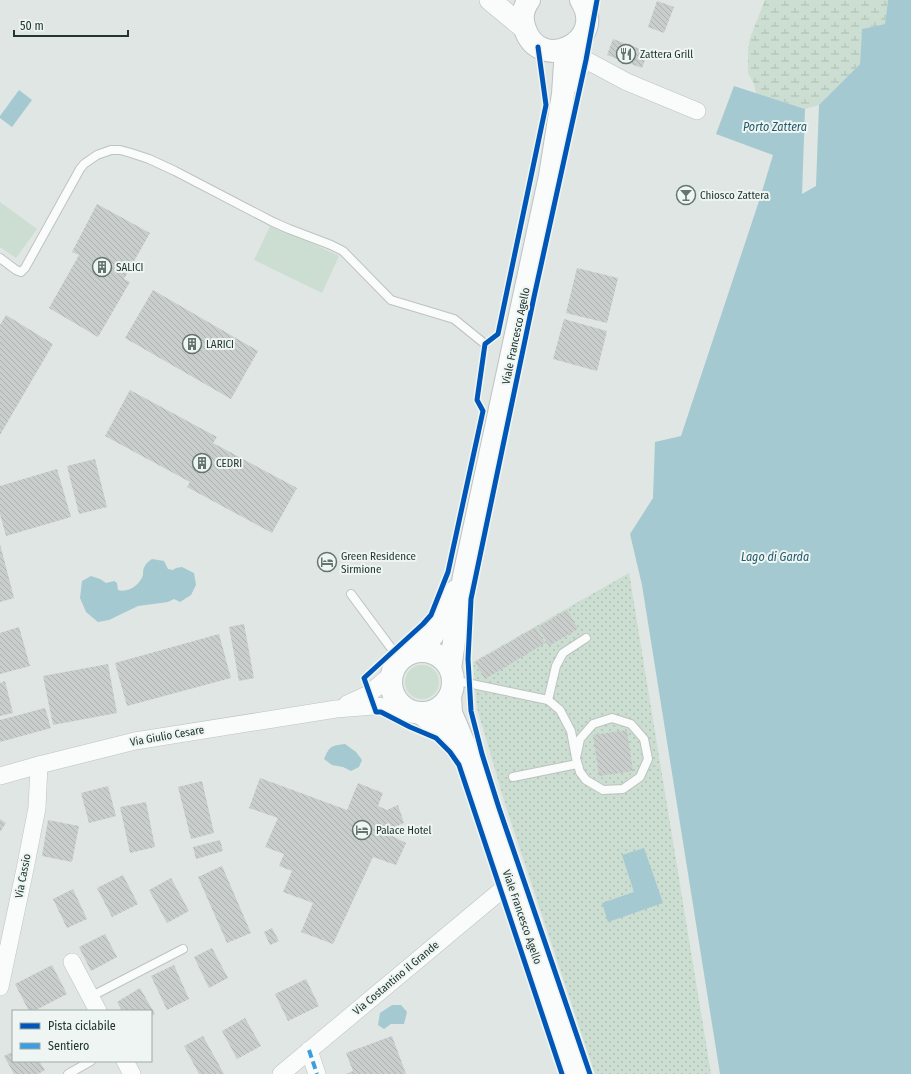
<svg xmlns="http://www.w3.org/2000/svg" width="911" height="1074" font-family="'Fira Sans Condensed',sans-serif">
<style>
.green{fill:#cbded1}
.wetland{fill:url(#wetland-marsh)}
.garden{fill:url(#garden-dots)}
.water{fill:#a4c9d0}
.building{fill:url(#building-back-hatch)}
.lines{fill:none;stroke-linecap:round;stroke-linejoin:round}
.service-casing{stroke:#bdc3c0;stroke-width:10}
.minor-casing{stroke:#bdc3c0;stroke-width:18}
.tertiary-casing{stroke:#bdc3c0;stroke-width:22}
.secondary-casing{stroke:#bdc3c1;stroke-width:24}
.service{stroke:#fafbfb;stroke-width:8}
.minor{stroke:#fafbfb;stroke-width:17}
.tertiary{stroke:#fafbfb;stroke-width:21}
.secondary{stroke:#fafbfb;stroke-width:22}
.quiet{stroke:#3c9ee1;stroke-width:4;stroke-dasharray:8 4;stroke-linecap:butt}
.cycleway-casing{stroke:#eef5f2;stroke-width:8}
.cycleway{stroke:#0057b8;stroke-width:5}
.labels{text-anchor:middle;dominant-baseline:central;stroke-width:4;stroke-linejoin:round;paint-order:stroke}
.poi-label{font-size:11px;fill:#213631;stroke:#eef5f2;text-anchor:start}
.street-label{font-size:11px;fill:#213631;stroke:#eef5f2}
.water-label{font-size:12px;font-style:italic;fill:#225b6b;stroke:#eef5f2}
</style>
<defs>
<pattern id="wetland-marsh" width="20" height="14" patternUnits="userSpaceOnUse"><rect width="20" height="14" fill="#cbded1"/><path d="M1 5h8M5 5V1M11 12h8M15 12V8" fill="none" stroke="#aebfb4"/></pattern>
<pattern id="garden-dots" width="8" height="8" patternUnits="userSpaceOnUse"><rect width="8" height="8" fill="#cbded1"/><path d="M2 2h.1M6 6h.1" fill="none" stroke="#aebfb4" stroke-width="1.8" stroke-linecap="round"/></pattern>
<pattern id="building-back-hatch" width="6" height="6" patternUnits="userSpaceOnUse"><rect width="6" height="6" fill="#c9cecc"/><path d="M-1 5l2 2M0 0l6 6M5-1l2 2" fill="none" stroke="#acb2b0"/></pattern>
</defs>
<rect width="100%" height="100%" fill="#e0e6e3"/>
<!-- green -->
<g class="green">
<polygon points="0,202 37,229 16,258 0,247"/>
<polygon points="271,224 339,256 322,293 254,260"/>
<circle cx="422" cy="682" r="17"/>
</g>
<!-- wetland -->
<polygon class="wetland" points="765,0 888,0 885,24 862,29 860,64 819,105 805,109 756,93 754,84 748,73 748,50 750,38"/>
<!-- garden -->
<polygon class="garden" points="629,573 711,1074 595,1074 506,807 477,708 473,662"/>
<!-- water -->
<g class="water">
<polygon points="888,0 911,0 911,1074 720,1074 642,585 630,534 653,498 655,442 681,436 760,198 773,155 716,134 734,86 805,109 802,194 816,186 819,105 860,64 862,29 885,24"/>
<polygon points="19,90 32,100 12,127 0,118 0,116"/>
<path d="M152,559L164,561L168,569L173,570L176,568L182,567L194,573L196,585L191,595L180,602L174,599L168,602L138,606L109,620L98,622L86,612L80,598L82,581L91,576L100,579L106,583L114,581L117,583L118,590C128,593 140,585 143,575C143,572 143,568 145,566C146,563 149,561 152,559Z"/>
<path d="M345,744L356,752L362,760L359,767L351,771L343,767L332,765L324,759C330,746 330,746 345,744Z"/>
<polygon points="644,848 663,903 608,922 602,903 634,892 622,855"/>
<polygon points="392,1005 401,1005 407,1012 404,1024 391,1024 384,1029 378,1025 380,1013"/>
</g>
<!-- building -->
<g class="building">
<polygon points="657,1 674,7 664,33 648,27"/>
<polygon points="613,39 648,52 642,68 607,55"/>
<polygon points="97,204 150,233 124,279 130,282 98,337 49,308 79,255 72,252"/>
<polygon points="577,268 618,278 607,323 566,313"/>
<polygon points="153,290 258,351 231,399 125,338"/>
<polygon points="6,315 53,344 0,435 0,325"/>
<polygon points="564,319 607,331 597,371 553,359"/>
<polygon points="130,390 217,437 213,443 297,488 272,533 187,487 190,482 105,436"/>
<polygon points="95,459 107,507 79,514 67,466"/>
<polygon points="57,469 71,517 6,536 0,514 0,486"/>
<polygon points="0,544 14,598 0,602"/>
<polygon points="567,610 578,629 549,646 538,627"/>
<polygon points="244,624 254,678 239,681 229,627"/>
<polygon points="19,627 30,666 0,674 0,633"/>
<polygon points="536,627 545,643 485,679 475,662"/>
<polygon points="219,634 231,678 127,706 115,663"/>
<polygon points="108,664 117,713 53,725 43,676"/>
<polygon points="5,681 13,713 0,716 0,683"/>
<polygon points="45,708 51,728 0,742 0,720"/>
<polygon points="627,730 633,771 599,776 593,735"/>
<polygon points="260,778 347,810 358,783 383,793 378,806 387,810 398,805 404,823 394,827 392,836 406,843 396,865 373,857 333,944 301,932 313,903 283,892 292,871 279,866 284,854 265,847 278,818 249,808"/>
<polygon points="202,781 214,833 191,839 178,787"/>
<polygon points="108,786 116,816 89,823 81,793"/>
<polygon points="146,802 155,847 130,853 120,807"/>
<polygon points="0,819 6,823 0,832"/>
<polygon points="48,820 79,826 72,862 42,856"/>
<polygon points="220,840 223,851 196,859 193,847"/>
<polygon points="222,866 251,933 227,943 198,877"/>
<polygon points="123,875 138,904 112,917 97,888"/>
<polygon points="171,878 189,911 167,923 149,890"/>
<polygon points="73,889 87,919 67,928 53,899"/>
<polygon points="272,928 279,941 270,945 264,932"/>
<polygon points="105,934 117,957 91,971 79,947"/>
<polygon points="212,948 228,978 209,988 194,957"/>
<polygon points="52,965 67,994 34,1011 29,1011 15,984"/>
<polygon points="174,965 189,999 167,1010 151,976"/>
<polygon points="306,979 319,1006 288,1021 275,994"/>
<polygon points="140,988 155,1014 151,1016 151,1011 122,1011 117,1002"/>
<polygon points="245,1018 261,1046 237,1059 222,1031"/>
<polygon points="203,1036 224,1074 199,1074 184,1046"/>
<polygon points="392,1036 406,1074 346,1074 353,1071 346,1053"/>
<polygon points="13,1052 13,1061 39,1061 45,1070 38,1074 14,1074 4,1056"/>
</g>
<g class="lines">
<defs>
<g id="service">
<polyline points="0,258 16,270 21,272 25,268 80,169 84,164 97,155 111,150 120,150 131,153 149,159 175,171 273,222 289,229 331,245 343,251 391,300 454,319 485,344"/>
<polyline points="351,594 400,660"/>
<polyline points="453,680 548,700 560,710 571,731 576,758 580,739 593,724 612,718 631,724 644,739 648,759 640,777 623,789 603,790 586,780 580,772 576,758"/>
<polyline points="548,700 556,666 563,653 586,638"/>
<polyline points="513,777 577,764"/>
<polyline points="90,997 183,949"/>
<polyline points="68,1074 91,1061"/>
</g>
<g id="minor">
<polyline points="574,45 577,51 586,60 627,82 697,111"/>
<polyline points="563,94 586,60"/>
<polyline points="347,704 369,694 392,674"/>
<polyline points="0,776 39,765 135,741 336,709 374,706 407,709"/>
<polyline points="72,962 98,1011"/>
<polyline points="0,987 25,869 37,808 39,765"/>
<polyline points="309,1050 317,1074"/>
<polyline points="125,1061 132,1074"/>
<polyline points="281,1074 510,883"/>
</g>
<polyline id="tertiary" points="490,0 524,28"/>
<g id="secondary">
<path d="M529,0C523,8 521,19 525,29C540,74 608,42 581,0"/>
<circle cx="422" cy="682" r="31"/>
<polyline points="414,651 433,635 456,591"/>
<polyline points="450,668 464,576 550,176 563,94 566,49"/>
<polyline points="450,696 451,713 471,760 510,883 576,1074"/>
<polyline points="421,713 446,734 461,750"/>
</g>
</defs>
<!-- service casing -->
<use href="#service" class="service-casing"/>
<!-- minor casing -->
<use href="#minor" class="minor-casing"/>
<!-- tertiary casing -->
<use href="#tertiary" class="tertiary-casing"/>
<!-- secondary casing -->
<use href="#secondary" class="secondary-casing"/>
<!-- service -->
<use href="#service" class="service"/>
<!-- minor -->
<use href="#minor" class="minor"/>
<!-- tertiary -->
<use href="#tertiary" class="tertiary"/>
<!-- secondary -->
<use href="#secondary" class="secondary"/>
<!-- quiet -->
<polyline class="quiet" points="309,1050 317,1074"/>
<defs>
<g id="cycleway">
<polyline points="538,47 546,105 498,334 485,344 477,400 483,411 448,572 431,615 423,624 364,678 376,712 381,712 410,727 436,738 450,752 459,765 562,1074"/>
<polyline points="590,1074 499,808 482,754 471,711 468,659 471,599 534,297 586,60 597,0"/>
</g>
</defs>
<!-- cycleway casing -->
<use href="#cycleway" class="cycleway-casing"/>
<!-- cycleway -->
<use href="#cycleway" class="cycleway"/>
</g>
<!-- icons -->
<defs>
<symbol id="restaurant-ring" viewBox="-11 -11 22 22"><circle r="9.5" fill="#eef5f2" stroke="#64746f" stroke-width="1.5"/><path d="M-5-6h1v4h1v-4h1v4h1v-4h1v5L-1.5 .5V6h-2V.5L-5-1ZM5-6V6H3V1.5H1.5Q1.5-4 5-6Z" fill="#64746f"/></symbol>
<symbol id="bar-ring" viewBox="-11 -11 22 22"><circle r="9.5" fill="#eef5f2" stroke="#64746f" stroke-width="1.5"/><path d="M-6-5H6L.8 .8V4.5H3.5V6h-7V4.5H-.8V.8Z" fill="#64746f"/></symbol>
<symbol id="building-ring" viewBox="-11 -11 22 22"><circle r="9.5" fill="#eef5f2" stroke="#64746f" stroke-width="1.5"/><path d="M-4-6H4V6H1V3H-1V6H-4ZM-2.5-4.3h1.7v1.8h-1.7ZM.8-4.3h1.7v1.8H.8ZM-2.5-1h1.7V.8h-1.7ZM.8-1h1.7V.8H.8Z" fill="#64746f"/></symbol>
<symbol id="hotel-ring" viewBox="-11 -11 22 22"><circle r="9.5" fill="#eef5f2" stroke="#64746f" stroke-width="1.5"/><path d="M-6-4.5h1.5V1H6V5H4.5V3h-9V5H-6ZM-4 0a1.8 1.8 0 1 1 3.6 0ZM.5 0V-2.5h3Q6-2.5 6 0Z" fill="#64746f"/></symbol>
</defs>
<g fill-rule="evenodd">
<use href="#restaurant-ring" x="615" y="43" width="22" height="22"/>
<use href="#bar-ring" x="675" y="184" width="22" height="22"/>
<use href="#building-ring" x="91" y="256" width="22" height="22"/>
<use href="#building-ring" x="181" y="333" width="22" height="22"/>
<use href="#building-ring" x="191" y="452" width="22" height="22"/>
<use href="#hotel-ring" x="316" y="551" width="22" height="22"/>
<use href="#hotel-ring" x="351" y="819" width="22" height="22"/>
</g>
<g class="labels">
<!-- poi labels -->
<g class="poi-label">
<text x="640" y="54">Zattera Grill</text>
<text x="700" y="195">Chiosco Zattera</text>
<text x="116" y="267">SALICI</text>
<text x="206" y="344">LARICI</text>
<text x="216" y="463">CEDRI</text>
<text x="341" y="556">Green Residence<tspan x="341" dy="13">Sirmione</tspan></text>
<text x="376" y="830">Palace Hotel</text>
</g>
<!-- street labels -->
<g class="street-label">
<text transform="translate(516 336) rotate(-78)">Viale Francesco Agello</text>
<text transform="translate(167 736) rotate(-10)">Via Giulio Cesare</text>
<text transform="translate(23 876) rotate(-79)">Via Cassio</text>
<text transform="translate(522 917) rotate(71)">Viale Francesco Agello</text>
<text transform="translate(396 978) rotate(-40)">Via Costantino il Grande</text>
</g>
<!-- water labels -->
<g class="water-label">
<text x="775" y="127">Porto Zattera</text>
<text x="775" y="557">Lago di Garda</text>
</g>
</g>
<!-- legend -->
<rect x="12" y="1010" width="140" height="52" fill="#eef5f2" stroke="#9ca9a5"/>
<rect x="20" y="1023" width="20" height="6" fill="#0057b8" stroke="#9ca9a5"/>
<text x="48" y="1030" font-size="12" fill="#213631">Pista ciclabile</text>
<rect x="20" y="1043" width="20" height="6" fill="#3c9ee1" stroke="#9ca9a5"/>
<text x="48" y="1050" font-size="12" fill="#213631">Sentiero</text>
<!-- scale -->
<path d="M14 30v6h114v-6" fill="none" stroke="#213631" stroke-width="2"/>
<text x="20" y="30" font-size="12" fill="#213631" stroke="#eef5f2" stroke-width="3" paint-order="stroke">50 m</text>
</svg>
